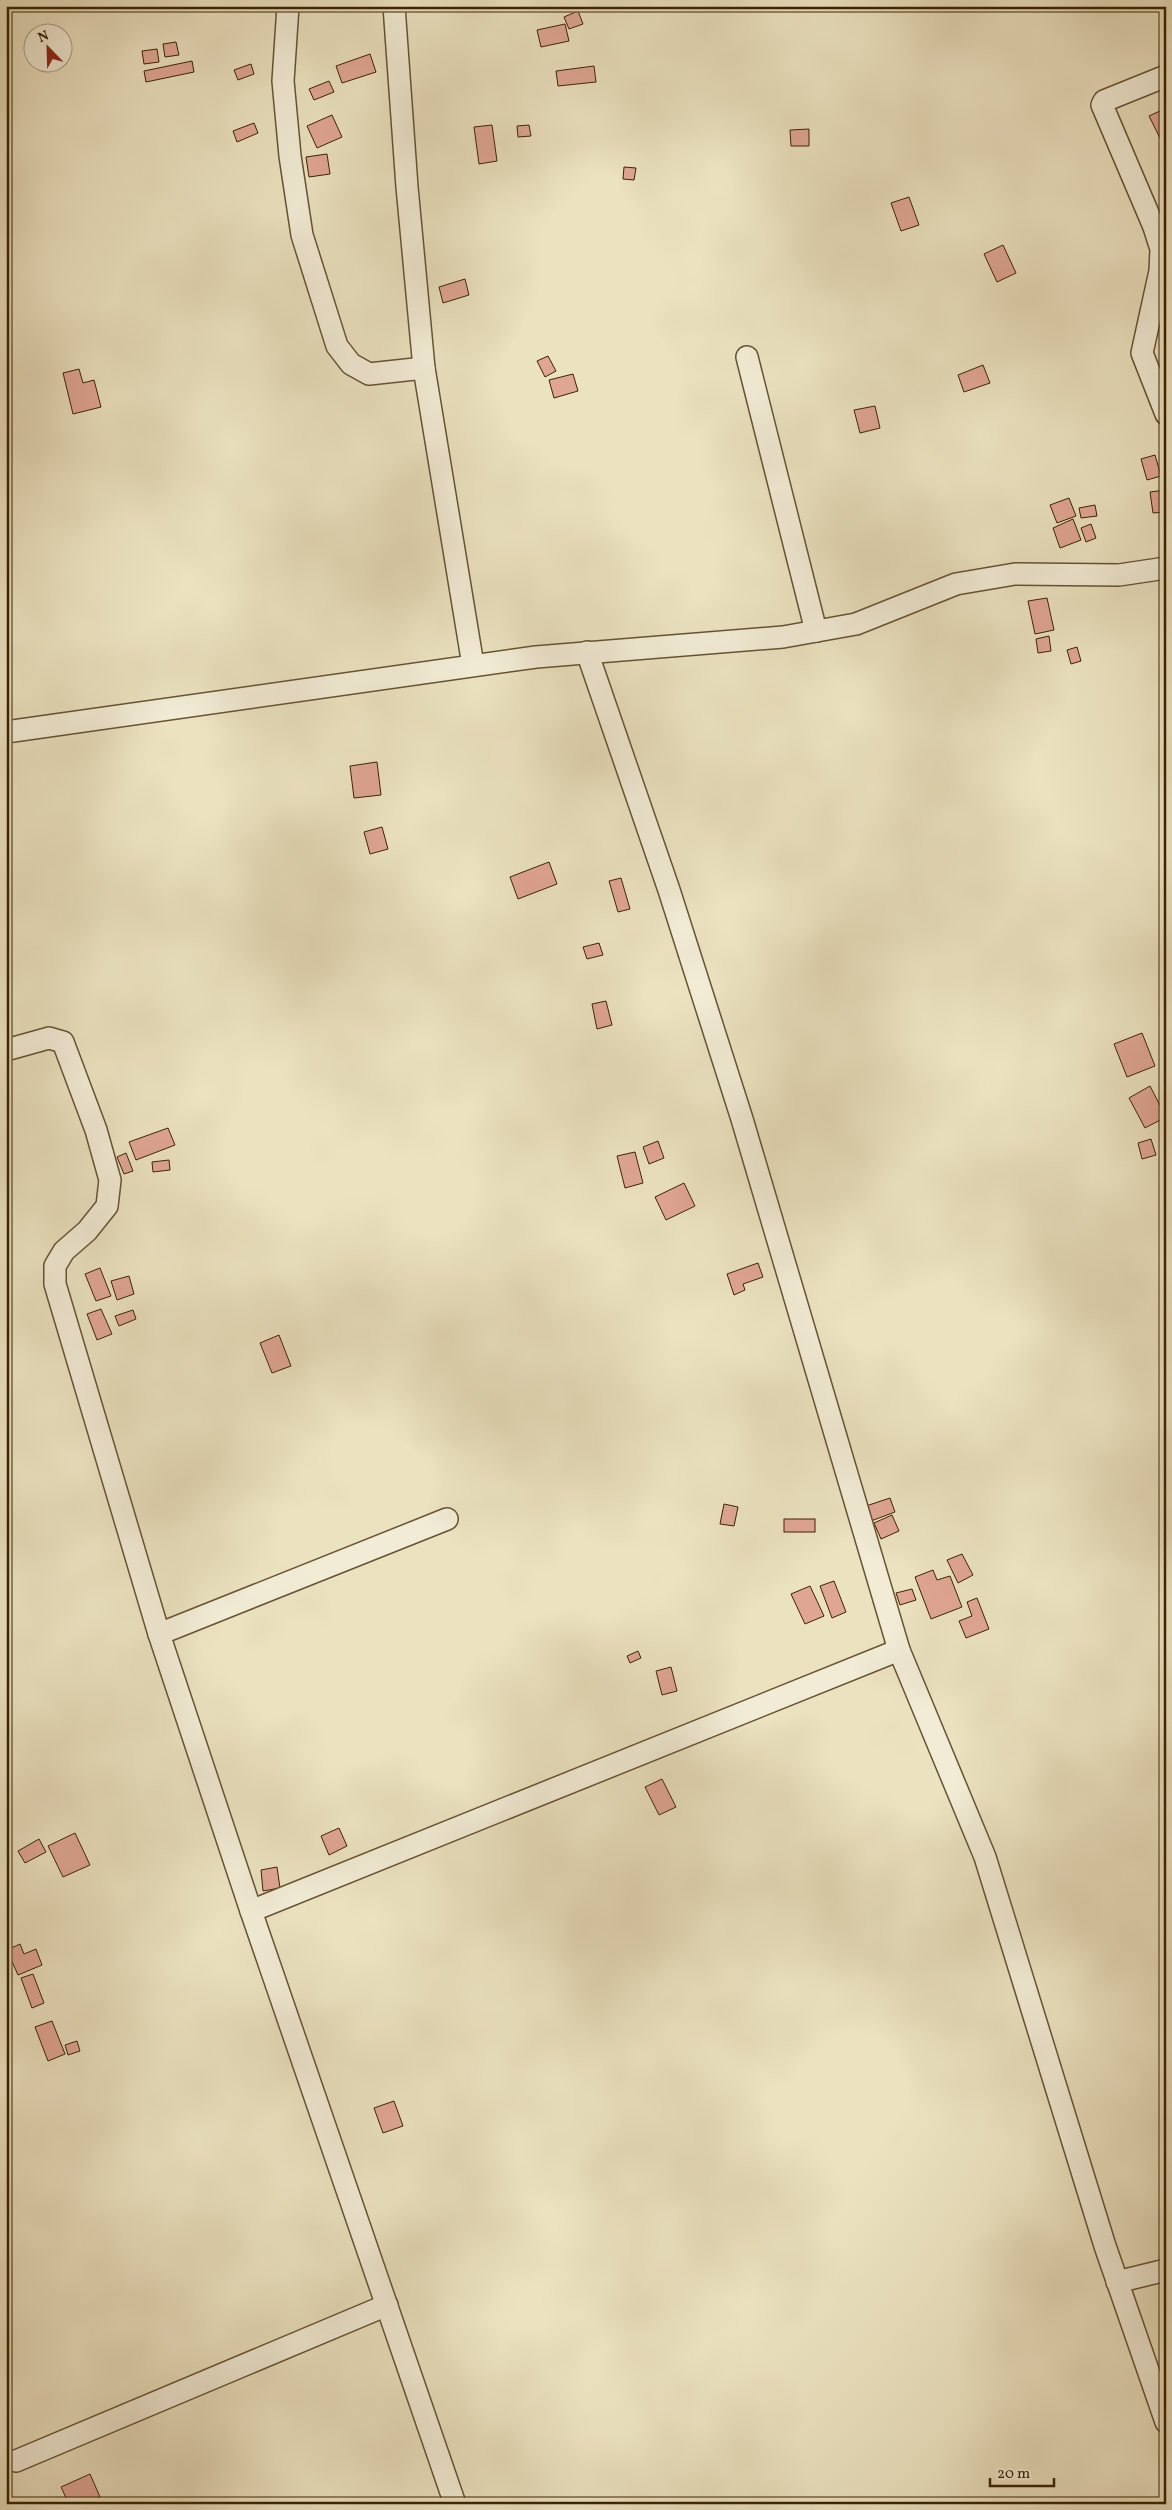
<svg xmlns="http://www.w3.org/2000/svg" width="1172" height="2510" font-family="Vollkorn,serif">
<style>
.building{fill:#e0a694;stroke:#3a2302}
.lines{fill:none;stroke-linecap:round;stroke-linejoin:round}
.minor-casing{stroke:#665332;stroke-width:24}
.minor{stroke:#f2ecd6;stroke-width:21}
</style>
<rect width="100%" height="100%" fill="#ebe2c0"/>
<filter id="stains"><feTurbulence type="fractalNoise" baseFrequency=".004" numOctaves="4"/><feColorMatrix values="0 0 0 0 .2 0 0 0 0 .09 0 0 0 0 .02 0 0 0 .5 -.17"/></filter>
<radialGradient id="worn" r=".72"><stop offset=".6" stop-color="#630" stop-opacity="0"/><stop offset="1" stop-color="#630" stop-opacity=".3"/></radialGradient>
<!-- building -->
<g class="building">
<polygon points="578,11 583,24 569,29 564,17"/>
<polygon points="565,24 569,41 541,47 537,30"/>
<polygon points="176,42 179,55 165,57 163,44"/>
<polygon points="157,49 159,62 144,64 142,51"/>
<polygon points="370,54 376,72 342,83 336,66"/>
<polygon points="192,61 194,72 146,82 144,71"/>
<polygon points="251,64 254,74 238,80 234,70"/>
<polygon points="594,66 596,82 558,86 556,71"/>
<polygon points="329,81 334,92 314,100 309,89"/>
<polygon points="1162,110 1166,119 1166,140 1162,142 1149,116"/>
<polygon points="332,115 342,137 317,148 307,126"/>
<polygon points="254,123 258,133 237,142 233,131"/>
<polygon points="492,125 497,161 479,164 474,127"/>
<polygon points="529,125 531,136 518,137 517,126"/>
<polygon points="809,129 809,146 791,146 790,130"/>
<polygon points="327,154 330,174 309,177 306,157"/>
<polygon points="624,167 636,168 634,180 623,179"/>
<polygon points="909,197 919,225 901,231 891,203"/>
<polygon points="1003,245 1016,273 997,282 984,254"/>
<polygon points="465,279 469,295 443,303 439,287"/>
<polygon points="548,356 556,371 545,377 537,361"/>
<polygon points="983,365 990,383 964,392 958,375"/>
<polygon points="79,369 83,383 94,380 101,407 73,414 63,373"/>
<polygon points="573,374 578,391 554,398 549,380"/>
<polygon points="875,406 880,428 860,433 854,410"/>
<polygon points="1155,455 1161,476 1147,480 1141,459"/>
<polygon points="1166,490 1166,512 1153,513 1150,492"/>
<polygon points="1069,498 1076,516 1057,523 1050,505"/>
<polygon points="1095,505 1097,516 1081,518 1079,508"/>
<polygon points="1073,519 1081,540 1060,548 1053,528"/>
<polygon points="1091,524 1096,538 1086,542 1081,528"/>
<polygon points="1047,598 1054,630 1035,634 1028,601"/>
<polygon points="1049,636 1051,651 1038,653 1036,639"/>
<polygon points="1077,647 1081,661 1071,664 1067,650"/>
<polygon points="377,762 381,795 354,798 350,766"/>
<polygon points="382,827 388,849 370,854 364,832"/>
<polygon points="549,862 557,884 518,899 510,877"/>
<polygon points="621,878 630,909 618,912 609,881"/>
<polygon points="599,943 603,955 587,959 583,947"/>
<polygon points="606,1001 612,1025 597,1029 592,1004"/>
<polygon points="1142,1033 1155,1066 1127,1077 1114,1044"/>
<polygon points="1150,1086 1166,1117 1145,1128 1129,1098"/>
<polygon points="168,1128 175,1145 136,1160 129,1142"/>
<polygon points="1151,1139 1156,1155 1142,1159 1138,1143"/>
<polygon points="658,1141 664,1158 649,1164 643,1147"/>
<polygon points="635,1152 643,1183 625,1188 617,1156"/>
<polygon points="126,1153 133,1171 124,1174 117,1157"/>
<polygon points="169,1160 170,1170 153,1172 152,1162"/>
<polygon points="684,1183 695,1206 666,1220 655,1197"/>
<polygon points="758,1263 763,1277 743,1284 745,1290 734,1295 727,1274"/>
<polygon points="100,1268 111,1296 96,1301 85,1274"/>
<polygon points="129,1276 134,1294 117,1300 111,1281"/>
<polygon points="101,1309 112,1334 97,1340 87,1314"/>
<polygon points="133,1310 136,1319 119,1326 115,1316"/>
<polygon points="279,1335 291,1366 272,1373 260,1343"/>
<polygon points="890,1498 895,1512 871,1521 866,1506"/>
<polygon points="724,1504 738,1507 734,1526 720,1524"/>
<polygon points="892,1515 899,1531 881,1539 874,1523"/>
<rect x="784" y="1519" width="31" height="13"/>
<polygon points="962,1554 973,1575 958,1583 947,1560"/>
<polygon points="933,1570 937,1580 950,1576 962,1607 931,1619 915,1577"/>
<polygon points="834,1581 846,1612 832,1618 820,1586"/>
<polygon points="810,1586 824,1616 805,1624 791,1594"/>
<polygon points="912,1589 916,1600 900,1605 896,1593"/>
<polygon points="977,1598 989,1629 966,1638 959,1621 972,1616 967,1602"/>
<polygon points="638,1651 641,1658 630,1663 627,1656"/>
<polygon points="671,1667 677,1691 662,1695 656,1671"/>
<polygon points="662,1779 676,1807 659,1815 645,1787"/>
<polygon points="339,1828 347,1846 329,1855 321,1836"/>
<polygon points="75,1833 90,1865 63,1877 48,1846"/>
<polygon points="39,1839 46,1852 25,1863 18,1851"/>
<polygon points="277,1867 280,1888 263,1891 261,1870"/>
<polygon points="20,1944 24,1954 36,1949 42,1965 18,1975 7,1950"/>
<polygon points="33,1974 44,2003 32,2008 21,1978"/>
<polygon points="52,2021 65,2054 48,2061 35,2027"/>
<polygon points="77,2041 80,2051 68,2055 65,2045"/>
<polygon points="394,2101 403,2126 383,2133 374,2108"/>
<polygon points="90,2474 100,2497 85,2504 69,2504 61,2487"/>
<polygon points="366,2498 370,2504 356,2504"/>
</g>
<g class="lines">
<defs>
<g id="minor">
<polyline points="288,6 283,81 290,156 302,235 337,346 351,364 369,374 424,368"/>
<polyline points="394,6 407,187 424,368 473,665"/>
<polyline points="1166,76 1104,101 1102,105 1154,227 1161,249 1160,271 1142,353 1166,414"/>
<polyline points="747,357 816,631"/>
<polyline points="587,652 669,890 742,1119 899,1650 985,1857 1105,2246 1166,2422"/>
<polyline points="6,732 536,657 783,637 856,624 956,584 1015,574 1119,575 1166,568"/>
<polyline points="6,1050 49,1038 63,1042 96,1130 110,1180 107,1206 87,1231 64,1251 55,1266 55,1284 159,1634 251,1911 455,2504"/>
<polyline points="159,1634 447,1519"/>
<polyline points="251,1911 899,1650"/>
<polyline points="1117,2282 1166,2270"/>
<polyline points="16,2461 387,2305"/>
</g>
</defs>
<!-- minor casing -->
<use href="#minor" class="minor-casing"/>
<!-- minor -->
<use href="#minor" class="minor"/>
</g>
<!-- margin -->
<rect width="1172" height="2510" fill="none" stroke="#ebe2c0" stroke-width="25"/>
<rect x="8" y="8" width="1157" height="2495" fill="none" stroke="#3a2302" stroke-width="2.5"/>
<rect x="12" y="12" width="1147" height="2485" fill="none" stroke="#3a2302"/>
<!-- north arrow -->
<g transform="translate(48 48) rotate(337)"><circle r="24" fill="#f2ecd6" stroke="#a89c81"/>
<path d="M0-4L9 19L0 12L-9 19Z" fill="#8f2418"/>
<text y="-8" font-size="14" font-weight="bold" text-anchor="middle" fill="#3a2302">N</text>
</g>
<!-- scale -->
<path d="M990 2478v8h64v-8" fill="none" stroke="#3a2302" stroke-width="2.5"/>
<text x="997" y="2478" font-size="15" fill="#3a2302" stroke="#f2ecd6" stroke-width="4" paint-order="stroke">20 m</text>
<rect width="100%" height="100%" filter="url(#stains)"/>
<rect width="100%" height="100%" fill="url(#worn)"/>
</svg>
